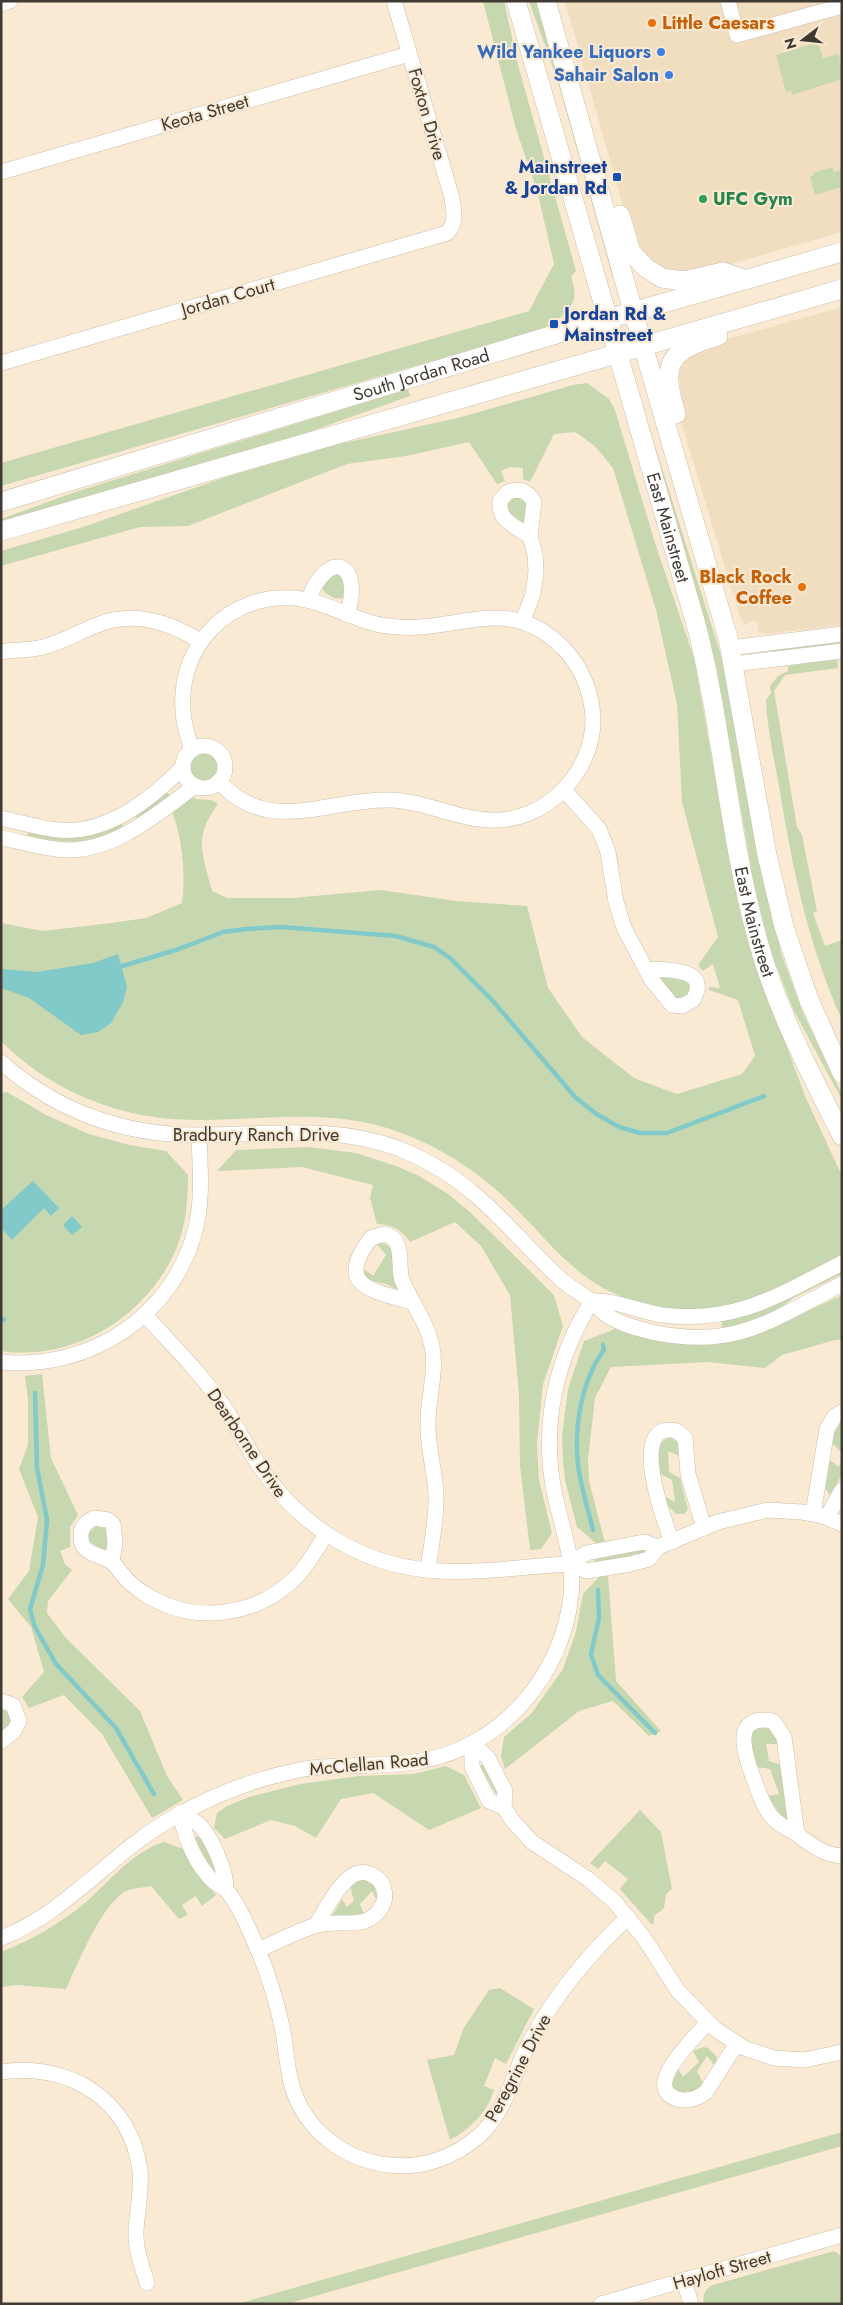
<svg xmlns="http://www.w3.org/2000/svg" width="843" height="2305" font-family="Jost,sans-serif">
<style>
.built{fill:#f1dec1}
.green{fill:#c7d7af}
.water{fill:#82cac9}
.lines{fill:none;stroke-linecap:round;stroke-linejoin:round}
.stream{stroke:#82cac9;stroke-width:4.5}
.minor-casing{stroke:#cdbea9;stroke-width:16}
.major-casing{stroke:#cdbea9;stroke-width:20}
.minor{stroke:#fff;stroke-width:15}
.major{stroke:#fff;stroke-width:19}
.food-dot{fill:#e8710a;stroke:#faead4;stroke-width:2}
.shop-dot{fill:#3f7fe0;stroke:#faead4;stroke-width:2}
.transit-dot{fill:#1a4fb4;stroke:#faead4;stroke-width:2}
.leisure-dot{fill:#2e9e5b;stroke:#faead4;stroke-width:2}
.labels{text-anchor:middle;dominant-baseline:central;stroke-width:4;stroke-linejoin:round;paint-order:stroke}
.food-label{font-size:18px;font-weight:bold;fill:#c56008;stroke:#faead4;text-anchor:start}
.shop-label{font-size:18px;font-weight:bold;fill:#366cbe;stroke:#faead4;text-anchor:end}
.street-label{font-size:18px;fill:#403a32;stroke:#faead4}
.transit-label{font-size:18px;font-weight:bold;fill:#164399;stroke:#faead4;text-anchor:end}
.leisure-label{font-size:18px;font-weight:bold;fill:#27864d;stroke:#faead4;text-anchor:start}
</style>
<rect width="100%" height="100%" fill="#faead4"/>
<!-- built -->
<g class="built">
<polygon points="565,1 842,1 842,232 693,275 684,276 651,265 632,238"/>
<polygon points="842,307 842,625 766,634 757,631 759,624 753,620 745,625 740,617 678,412 683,403 678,372 684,364 685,356 717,342"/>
</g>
<!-- green -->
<g class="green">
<path d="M483,1H504L518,65L576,271L571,277C581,304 568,310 550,327L1,486V463L529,311L554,264L538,194L516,129Z"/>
<polygon points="529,1 536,1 616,277 613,278 558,82"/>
<polygon points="818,42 823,58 839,54 842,79 792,95 791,90 786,92 776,55"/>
<polygon points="832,167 834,172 842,170 842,187 815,195 810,177 813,175 813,173"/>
<path d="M587,383L609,399L615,410L656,546L694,658L733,878L749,945L805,1096L842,1176V1258C813,1272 783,1290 753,1301C728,1309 691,1313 665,1309C574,1293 555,1241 493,1187C462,1161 426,1140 387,1128C314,1106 246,1124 172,1119C109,1114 46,1087 1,1041V923L43,931L111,923L146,918L182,903C186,874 182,838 172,811L194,797L196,799L211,800L218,804C193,838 202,852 212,891L227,898H292L381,890L456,901L527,906L548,988L582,1037L634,1078L677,1094L742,1074L755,1056L738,1000L709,990V987L720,988L713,964L703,971L698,965L718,937L682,802L677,704L656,610L613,468L595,446L575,432L554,434L530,482L523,479V468L510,467L501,471L505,481L497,484L469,442L406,456L347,464L188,526L140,527L1,566V551L83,527L226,477L339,444L458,418L573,385Z"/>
<polygon points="408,389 410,396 309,432 1,522 1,519 75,492"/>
<polygon points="641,402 725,668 759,860 782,956 803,1013 842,1094 842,1100 794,1011 771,952 754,885 716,664"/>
<polygon points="517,497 527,504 525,522 523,523 508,513 507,503"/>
<path d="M336,574L340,575L347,585L343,598C335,600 326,595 322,588L329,576Z"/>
<polygon points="842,639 842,647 771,654 770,651 770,648"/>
<path d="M837,658L838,668L785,675L774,691L797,827L802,835L817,911L813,913L825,946L842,940V1020C808,945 792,866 779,786C774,758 767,728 766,700L771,693L770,686L778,676L788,671V666Z"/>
<circle cx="204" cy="768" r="15"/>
<polygon points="164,792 169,794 169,798 138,818 136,817 135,815"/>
<path d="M121,823L124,827C90,847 63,843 26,836L30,831Z"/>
<polygon points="659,977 683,979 688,982 690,988 687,996 681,999 674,997"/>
<path d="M7,1092L46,1115L89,1134L129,1145L166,1151L188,1175C188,1200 186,1224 177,1247C149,1315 75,1362 1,1351V1093Z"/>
<path d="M308,1147L356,1153L396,1166L419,1176L448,1194L471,1213L554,1295L563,1326L543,1384L537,1443L539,1480L552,1533L541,1549L530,1550L520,1465L519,1395L510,1295L481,1246L455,1222L410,1242C402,1230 392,1224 377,1224L370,1198L373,1185L302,1167L217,1171L236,1150Z"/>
<path d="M379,1243L386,1244L392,1250V1271L398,1290C394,1288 390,1286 386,1284C375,1281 366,1283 364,1269L373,1276L386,1255L377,1244Z"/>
<polygon points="842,1270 842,1274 793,1298 768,1319 723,1328 721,1325 724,1319"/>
<polygon points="842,1295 842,1340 835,1340 782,1355 765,1368 708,1362 611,1367 595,1398 588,1459 589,1481 605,1543 597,1544 577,1527 565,1480 563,1460 562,1436 568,1389 584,1341 615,1329 655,1341 700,1343 785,1322"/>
<polygon points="42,1374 51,1458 78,1515 70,1527 70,1547 60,1551 65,1564 72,1570 48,1601 47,1613 65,1637 140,1711 167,1776 183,1800 152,1818 102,1734 64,1695 29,1708 22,1697 44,1672 31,1627 8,1599 29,1571 38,1517 19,1469 28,1445 28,1400 25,1376"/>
<polygon points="842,1421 842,1453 832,1443 834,1429"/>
<polygon points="669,1437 679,1442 679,1456 668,1451 669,1472 680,1478 688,1510 684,1514 676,1514 666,1504 664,1496 675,1502 672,1480 659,1473 659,1444"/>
<polygon points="842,1458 842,1474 832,1493 829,1494 825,1488 830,1460 839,1467"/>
<polygon points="97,1526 108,1530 108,1551 105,1552 89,1541 88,1533"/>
<polygon points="646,1548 647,1554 596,1563 594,1559"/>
<polygon points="608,1575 616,1681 661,1731 649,1736 613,1701 579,1711 505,1769 501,1756 504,1737 531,1714 563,1669 576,1632 583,1594 600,1576"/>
<polygon points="1,1708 7,1709 12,1716 10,1726 1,1732"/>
<polygon points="762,1727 768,1728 776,1733 778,1744 766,1744 769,1761 781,1765 789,1819 788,1820 783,1819 768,1796 779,1794 770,1769 757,1767 749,1741 753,1731"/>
<polygon points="484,1763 498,1793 496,1794 480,1766"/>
<polygon points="446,1766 464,1775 481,1808 429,1830 373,1793 341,1799 316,1838 295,1826 271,1820 225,1839 214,1828 217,1813 227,1806 249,1797 300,1784 359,1776 414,1774"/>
<polygon points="640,1810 661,1832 672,1889 666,1894 664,1908 654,1916 654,1923 651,1924 620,1889 628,1879 605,1861 598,1869 590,1863"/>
<polygon points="197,1836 201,1838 221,1877 213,1873 194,1839"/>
<path d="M164,1842L184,1849L203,1881L216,1895L202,1906L196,1896L182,1905L188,1915L179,1919L151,1886C143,1888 131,1888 124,1892C100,1908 78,1963 66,1989L17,1985L1,1987V1952C32,1940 59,1924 85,1903C109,1882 133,1851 164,1842Z"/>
<polygon points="359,1879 372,1882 378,1897 376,1899 372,1891 360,1904 364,1914 332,1916 342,1899 347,1907 354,1901 350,1886"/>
<path d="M500,1988L534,2009L506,2064L495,2058L484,2086L494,2090C488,2112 469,2130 450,2140L427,2060L454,2055L463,2029L489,1990Z"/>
<polygon points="703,2047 708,2048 717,2057 715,2066 707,2056 697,2071 704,2085 693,2091 679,2092 672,2086 673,2074 678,2069 683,2077 699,2062 693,2051"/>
<polygon points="842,2132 842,2146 287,2304 237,2304"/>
<path d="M834,2251L842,2256V2304H704C702,2296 705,2288 713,2285Z"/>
</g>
<!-- water -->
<g class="water">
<polygon points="118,954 127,987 123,1002 111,1023 98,1032 81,1035 29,998 1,988 1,969 37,972 93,963"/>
<polygon points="33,1181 59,1208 51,1216 44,1208 12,1240 1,1228 1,1210"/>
<polygon points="72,1216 82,1227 72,1235 63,1225"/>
</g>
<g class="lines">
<!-- stream -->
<g class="stream">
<polyline points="116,968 179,949 223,932 246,929 281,927 396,936 434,947 450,958 492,1000 575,1097 595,1113 619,1127 640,1133 667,1133 764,1096"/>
<polyline points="1,1319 4,1320"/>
<polyline points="35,1393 37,1468 47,1520 43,1565 30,1609 35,1627 56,1664 116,1728 154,1794"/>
<path d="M593,1530C588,1509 581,1487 578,1465C574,1428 581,1381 604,1350L603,1345"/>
<polyline points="598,1590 599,1618 591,1654 598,1675 655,1733"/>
</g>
<defs>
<g id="minor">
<polyline points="728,1 737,35 842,6"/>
<polyline points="1,4 10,1"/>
<polyline points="1,172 409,54"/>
<path d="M1,363L447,233C457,222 454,212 452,198L394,1"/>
<path d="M308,600C329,546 364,563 347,615"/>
<path d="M523,621L533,594L536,572L535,554L530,536L534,502C527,490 520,488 508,492L500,501C498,521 515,526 530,536"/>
<polyline points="730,648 842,634"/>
<path d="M1,652C15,649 29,651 43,647C62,642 79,632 97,625C133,610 169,622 200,641"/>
<polyline points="734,664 842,651"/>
<circle cx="204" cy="767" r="21"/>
<path d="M192,750C188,737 183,723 183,710C178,645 230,593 294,598C327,601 355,622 388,626C458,636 508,588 567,652C583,670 592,695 593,718C594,772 545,823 491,820C456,819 425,801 390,800C330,798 267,837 219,781"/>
<path d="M564,790L599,829L608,852L616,902L624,928L651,979L672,1005L682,1006L693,1000C712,967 665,970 646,969"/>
<path d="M1,818C20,822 39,828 58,830C107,835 151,799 183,767"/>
<path d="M1,838C23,842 44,849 66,850C115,851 157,814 195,786"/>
<path d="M1,1062C57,1112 126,1136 200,1135C267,1135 335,1124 400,1149C426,1160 451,1174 472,1192C505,1219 531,1253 563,1281C572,1288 581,1294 590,1300C595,1304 599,1309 604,1313C618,1324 639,1329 656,1333C738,1349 773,1319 842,1284"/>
<path d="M592,1301C616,1300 638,1311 662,1315C736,1324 779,1295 842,1263"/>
<path d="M412,1302C374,1291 333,1287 371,1238L384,1234C406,1238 397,1265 402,1280C411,1303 427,1321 432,1346C437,1371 428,1397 428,1422C427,1447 435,1470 436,1494C437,1519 431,1545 428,1570"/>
<path d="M145,1315C172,1345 201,1373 224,1407C236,1425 245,1444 257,1462C295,1522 356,1563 427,1570C475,1575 523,1566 570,1564"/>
<path d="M1,1362C90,1371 175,1315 196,1227C203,1197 200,1166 199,1135"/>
<polyline points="813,1514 827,1429 835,1416 842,1412"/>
<polyline points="827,1517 842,1490"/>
<path d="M672,1542C665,1523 626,1419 677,1431L685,1438L688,1474L704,1528"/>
<polyline points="658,1547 644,1542 586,1553 570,1564 587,1571 630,1564 649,1559 658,1547 718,1522 767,1510 802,1512 820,1515 842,1524"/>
<path d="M112,1562L115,1542L113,1524L108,1520L94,1518C87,1522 81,1526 81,1535C80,1556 100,1553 112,1562C116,1565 119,1571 122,1574C129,1583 138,1590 148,1596C197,1625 259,1616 298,1575C309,1563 317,1549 326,1534"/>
<polyline points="1,1701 13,1705 19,1721 14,1731 1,1741"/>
<polyline points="472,1743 472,1767 489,1801 504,1807 512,1820 532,1842 588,1879 615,1902 644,1938 678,1991 715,2029 744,2048 774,2058 804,2060 842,2052"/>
<polyline points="472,1743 488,1758 505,1791 504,1807"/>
<path d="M180,1813C185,1838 195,1863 213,1881C217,1885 223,1886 226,1890C237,1901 252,1935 258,1950C269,1976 277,2003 283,2031C286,2049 287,2068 292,2086C305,2130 344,2160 389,2165C423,2169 456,2157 481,2134C507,2109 513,2074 529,2043C555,1994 589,1954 628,1917"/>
<path d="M180,1813C185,1817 192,1819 197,1823C211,1834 227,1872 226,1890"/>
<path d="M797,1834L784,1737L773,1721C730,1713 745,1755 753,1777C758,1790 762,1804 771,1816C779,1826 788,1828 798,1835C813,1846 822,1854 842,1856"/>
<path d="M1,1938C71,1911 114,1848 180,1814C218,1793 261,1777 304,1769C343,1763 382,1768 421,1761C501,1747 562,1676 571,1596C575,1559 561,1526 554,1491C541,1424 556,1358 592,1301"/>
<path d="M258,1950C277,1942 295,1932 314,1926C337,1917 365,1933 381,1908C384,1903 386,1897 384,1890C383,1882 377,1877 370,1874C347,1863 326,1909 316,1925"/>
<path d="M708,2022C697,2036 640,2087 677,2099C687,2102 698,2098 706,2092L737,2043"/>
<path d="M1,2072C69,2062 130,2099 140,2170C142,2191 137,2211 136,2231C135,2249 142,2266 147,2283"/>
<polyline points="684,2280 691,2304"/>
<polyline points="601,2304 842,2235"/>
</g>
<g id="major">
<path id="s1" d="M516,1L697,628C723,731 729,839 758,941C777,1010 810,1073 842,1136"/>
<polyline points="546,1 633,311 728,638 767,855 784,927 809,1000 842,1073"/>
<polyline points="620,215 631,252 646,268 662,278 684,281 723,272 746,280"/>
<path d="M676,414C661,364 667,351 718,336"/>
<path id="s2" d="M1,502L583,326L842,252"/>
<polyline points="1,531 842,289"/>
</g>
</defs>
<!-- minor casing -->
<use href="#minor" class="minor-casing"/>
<!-- major casing -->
<use href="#major" class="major-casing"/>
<!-- minor -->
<use href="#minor" class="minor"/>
<!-- major -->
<use href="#major" class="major"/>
</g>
<!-- markers -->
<g class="food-dot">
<circle cx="652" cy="23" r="5"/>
<circle cx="802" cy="587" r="5"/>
</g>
<g class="shop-dot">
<circle cx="661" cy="52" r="5"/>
<circle cx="669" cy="75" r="5"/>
</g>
<g class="transit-dot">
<rect x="612" y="172" width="10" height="10" rx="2.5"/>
<rect x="549" y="319" width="10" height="10" rx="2.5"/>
</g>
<circle class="leisure-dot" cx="703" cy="199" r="5"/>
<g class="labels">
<!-- food labels -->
<g class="food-label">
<text x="662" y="23">Little Caesars</text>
<text x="792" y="577" text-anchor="end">Black Rock<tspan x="792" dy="21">Coffee</tspan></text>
</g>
<!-- shop labels -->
<g class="shop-label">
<text x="651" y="52">Wild Yankee Liquors</text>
<text x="659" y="75">Sahair Salon</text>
</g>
<!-- street labels -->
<g class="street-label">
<text transform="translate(205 113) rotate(-16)">Keota Street</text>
<text transform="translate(427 114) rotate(74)">Foxton Drive</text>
<text transform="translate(228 297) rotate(-16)">Jordan Court</text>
<text stroke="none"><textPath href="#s2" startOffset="439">South Jordan Road</textPath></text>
<text stroke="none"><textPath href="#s1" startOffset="548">East Mainstreet</textPath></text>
<text stroke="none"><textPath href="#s1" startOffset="952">East Mainstreet</textPath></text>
<text x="256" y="1135">Bradbury Ranch Drive</text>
<text transform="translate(247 1443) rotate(56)">Dearborne Drive</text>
<text transform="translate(369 1764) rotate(-5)">McClellan Road</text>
<text transform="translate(518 2068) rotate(-62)">Peregrine Drive</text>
<text transform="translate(722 2270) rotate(-16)">Hayloft Street</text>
</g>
<!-- transit labels -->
<g class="transit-label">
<text x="607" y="167">Mainstreet<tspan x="607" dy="21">&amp; Jordan Rd</tspan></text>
<text x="564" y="314" text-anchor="start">Jordan Rd &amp;<tspan x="564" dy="21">Mainstreet</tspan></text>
</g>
<!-- leisure labels -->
<g class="leisure-label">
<text x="713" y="199">UFC Gym</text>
</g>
</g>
<!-- border -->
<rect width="843" height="2305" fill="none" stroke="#403a32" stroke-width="5"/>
<!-- north arrow -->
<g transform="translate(803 40) rotate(254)" stroke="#faead4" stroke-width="4" paint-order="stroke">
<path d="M0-4L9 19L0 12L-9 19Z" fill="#403a32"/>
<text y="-8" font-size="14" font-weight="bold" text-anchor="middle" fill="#403a32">N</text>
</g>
</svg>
